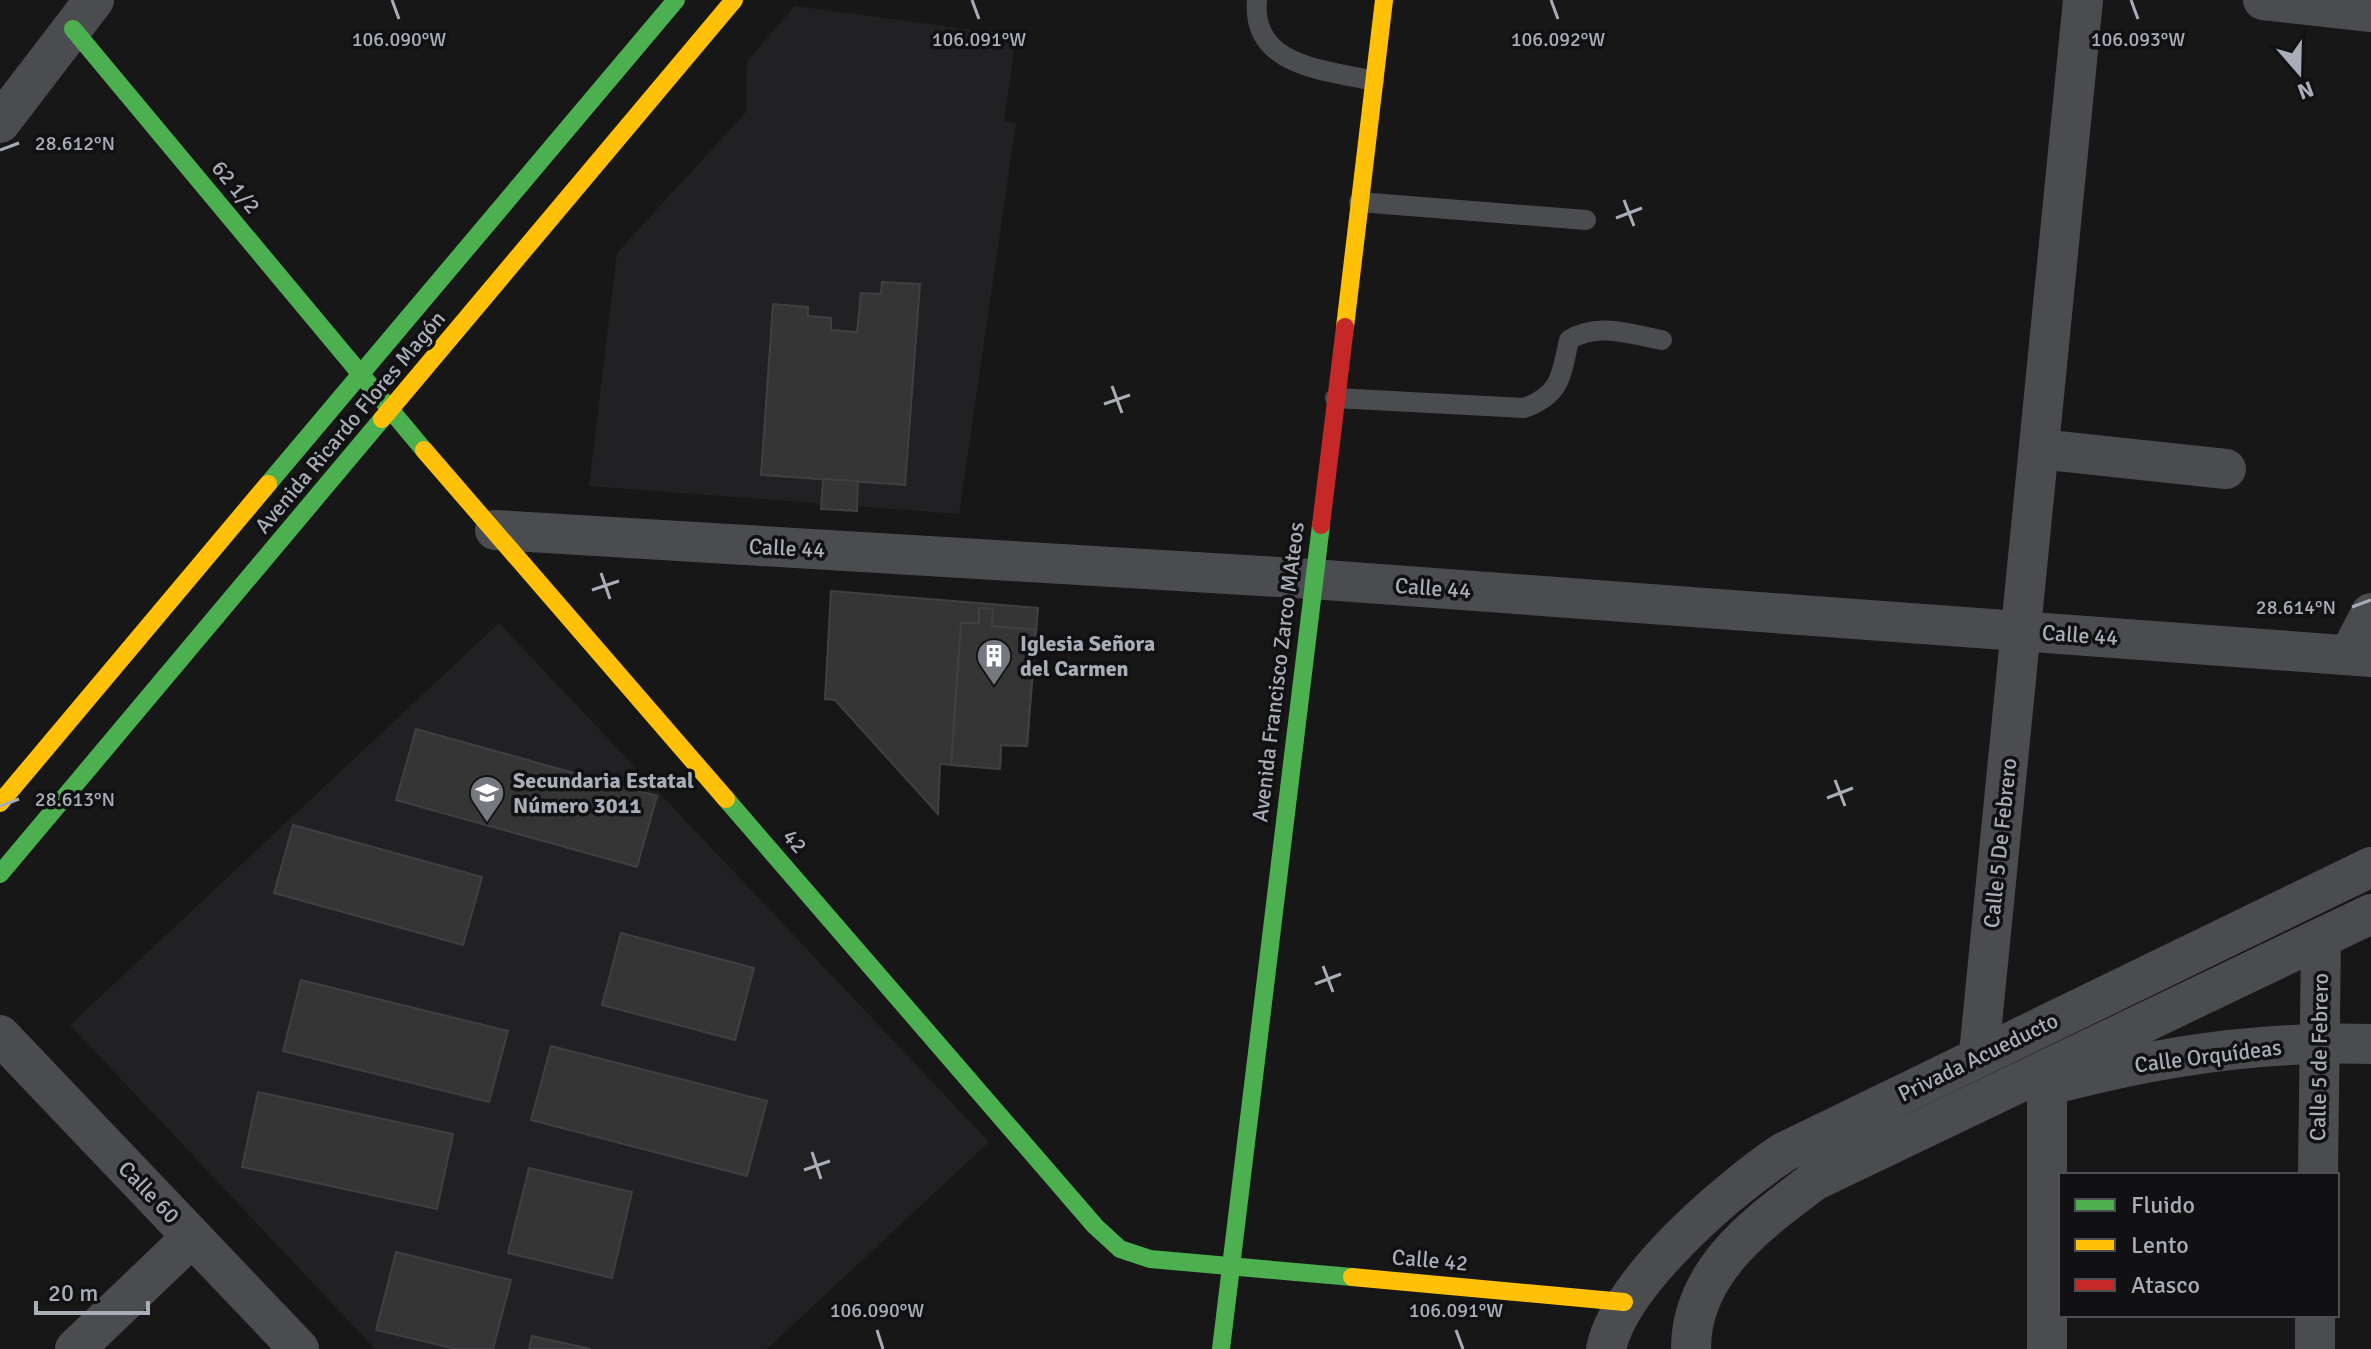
<svg xmlns="http://www.w3.org/2000/svg" width="2371" height="1349" font-family="Signika,sans-serif">
<style>
.built{fill:#212123}
.building{fill:#353536;stroke:#3f4043;stroke-width:2}
.lines{fill:none;stroke-linecap:round;stroke-linejoin:round}
.lane{stroke:#4b4c50;stroke-width:20}
.street{stroke:#4b4c50;stroke-width:40}
.fast{stroke:#4caf50;stroke-width:18}
.slow{stroke:#ffc107;stroke-width:18}
.jam{stroke:#c62828;stroke-width:18}
.ticks{fill:none;stroke:#a8adb8;stroke-width:3}
.labels{text-anchor:middle;dominant-baseline:central;stroke-width:7;stroke-linejoin:round;paint-order:stroke}
.street-label{font-size:22px;fill:#a8adb8;stroke:#111113}
.poi-label{font-size:22px;font-weight:bold;fill:#a8adb8;stroke:#111113;text-anchor:start}
.ticks-label{font-size:20px;text-anchor:middle;fill:#a8adb8;stroke:#111113;stroke-width:7;stroke-linejoin:round;paint-order:stroke}
</style>
<rect width="100%" height="100%" fill="#171717"/>
<!-- built -->
<g class="built">
<polygon points="795,6 1011,35 1010,41 1015,43 1004,121 1016,123 959,514 589,486 617,253 746,112 747,61"/>
<polygon points="499,623 989,1142 767,1349 375,1349 70,1025"/>
</g>
<!-- building -->
<g class="building">
<polygon points="882,282 920,284 905,485 761,475 773,304 808,307 808,316 831,318 831,330 857,332 861,293 881,294"/>
<polygon points="823,479 858,481 857,511 821,509"/>
<polygon points="831,591 1038,608 1027,746 1001,745 1000,769 940,764 938,814 835,700 825,699"/>
<polygon points="979,608 993,609 992,626 1035,630 1027,746 1001,745 1000,769 951,765 961,623 979,623"/>
<polygon points="416,729 657,796 637,867 396,800"/>
<polygon points="293,825 482,877 463,945 274,893"/>
<polygon points="621,933 754,968 735,1040 602,1005"/>
<polygon points="301,980 508,1031 489,1102 283,1051"/>
<polygon points="551,1046 767,1101 747,1176 531,1120"/>
<polygon points="258,1092 453,1134 437,1209 242,1167"/>
<polygon points="529,1168 632,1192 612,1278 508,1253"/>
<polygon points="396,1252 511,1280 493,1349 456,1349 376,1330"/>
<polygon points="532,1336 591,1349 529,1349"/>
</g>
<g class="lines">
<!-- lane -->
<g class="lane">
<path d="M1257,0C1251,67 1326,70 1374,81"/>
<polyline points="1359,202 1586,220"/>
<path d="M1335,398L1524,408C1561,395 1561,376 1569,340C1597,322 1630,334 1662,340"/>
</g>
<!-- street -->
<g class="street">
<polyline points="2263,0 2371,12"/>
<polyline points="0,123 94,0"/>
<polyline points="2039,449 2226,469"/>
<polyline points="495,530 1312,579 2371,657"/>
<polyline points="2349,655 2371,613"/>
<polyline points="0,1035 299,1349"/>
<polyline points="1979,1054 2083,0"/>
<polyline points="2047,1070 2047,1349"/>
<path d="M2066,1081C2165,1055 2269,1041 2371,1044"/>
<polyline points="2318,1175 2321,938"/>
<polyline points="75,1349 192,1237"/>
<path d="M1606,1349C1620,1282 1727,1190 1784,1152L2371,867"/>
<path d="M1691,1349C1691,1271 1757,1224 1814,1181L2371,914"/>
<polyline points="2315,1349 2315,1315"/>
</g>
<!-- fast -->
<g class="fast">
<polyline points="73,29 424,450"/>
<polyline points="268,484 676,0"/>
<polyline points="726,799 1095,1226 1120,1249 1150,1259 1352,1277"/>
<polyline points="0,874 382,419"/>
<polyline points="1221,1349 1321,525"/>
</g>
<!-- slow -->
<g class="slow">
<polyline points="1345,327 1384,0"/>
<polyline points="382,419 734,0"/>
<polyline points="424,450 726,799"/>
<polyline points="0,803 268,484"/>
<polyline points="1352,1277 1624,1302"/>
</g>
<!-- jam -->
<polyline class="jam" points="1321,525 1345,327"/>
</g>
<!-- ticks -->
<path class="ticks" d="M392,0L399,19M972,0L979,19M1551,0L1558,19M2131,0L2138,19M0,150L19,143M1624,200L1634,226M1616,218L1642,208M1112,386L1122,413M1104,404L1130,395M601,573L610,599M592,590L619,581M2352,607L2371,600M1835,780L1845,806M1827,798L1853,788M0,806L19,799M1323,966L1333,992M1315,984L1341,974M812,1152L821,1179M804,1170L830,1161M877,1330L883,1349M1456,1330L1463,1349"/>
<!-- icons -->
<defs>
<symbol id="building-pin" viewBox="-11 -11 22 30"><path d="M0 17L-7.5 6A9.5 9.5 0 1 1 7.5 6Z" fill="#757880" stroke="#111113"/><path d="M-4-6H4V6H1V3H-1V6H-4ZM-2.5-4.3h1.7v1.8h-1.7ZM.8-4.3h1.7v1.8H.8ZM-2.5-1h1.7V.8h-1.7ZM.8-1h1.7V.8H.8Z" fill="#fff"/></symbol>
<symbol id="school-pin" viewBox="-11 -11 22 30"><path d="M0 17L-7.5 6A9.5 9.5 0 1 1 7.5 6Z" fill="#757880" stroke="#111113"/><path d="M0-5L7-2L0 1L-7-2ZM-4 1L0 2.5L4 1V4Q0 6-4 4Z" fill="#fff"/></symbol>
</defs>
<g fill-rule="evenodd">
<use href="#building-pin" x="974" y="636" width="40" height="54"/>
<use href="#school-pin" x="467" y="773" width="40" height="54"/>
</g>
<g class="labels">
<!-- street labels -->
<g class="street-label">
<text transform="translate(236 187) rotate(50)">62 1/2</text>
<text transform="translate(350 422) rotate(-50)">Avenida Ricardo Flores Magón</text>
<text transform="translate(787 548) rotate(3)">Calle 44</text>
<text transform="translate(1433 588) rotate(4)">Calle 44</text>
<text transform="translate(2080 635) rotate(4)">Calle 44</text>
<text transform="translate(1278 672) rotate(-83)">Avenida Francisco Zarco MAteos</text>
<text transform="translate(795 841) rotate(49)">42</text>
<text transform="translate(2000 843) rotate(-84)">Calle 5 De Febrero</text>
<text transform="translate(2208 1056) rotate(-7)">Calle Orquídeas</text>
<text transform="translate(1978 1057) rotate(-26)">Privada Acueducto</text>
<text transform="translate(2319 1057) rotate(-89)">Calle 5 de Febrero</text>
<text transform="translate(149 1192) rotate(46)">Calle 60</text>
<text transform="translate(1430 1260) rotate(5)">Calle 42</text>
</g>
<!-- poi labels -->
<g class="poi-label">
<text x="1020" y="643">Iglesia Señora<tspan x="1020" dy="25">del Carmen</tspan></text>
<text x="513" y="780">Secundaria Estatal<tspan x="513" dy="25">Número 3011</tspan></text>
</g>
</g>
<g class="ticks-label">
<text x="399" y="46">106.090°W</text>
<text x="979" y="46">106.091°W</text>
<text x="1558" y="46">106.092°W</text>
<text x="2138" y="46">106.093°W</text>
<text x="75" y="150">28.612°N</text>
<text x="2296" y="614">28.614°N</text>
<text x="75" y="806">28.613°N</text>
<text x="877" y="1317">106.090°W</text>
<text x="1456" y="1317">106.091°W</text>
</g>
<!-- legend -->
<rect x="2059" y="1173" width="280" height="144" fill="#111113" stroke="#4d4f55" stroke-width="2"/>
<rect x="2075" y="1199" width="40" height="12" fill="#4caf50" stroke="#4d4f55" stroke-width="2"/>
<text x="2131" y="1213" font-size="24" fill="#a8adb8">Fluido</text>
<rect x="2075" y="1239" width="40" height="12" fill="#ffc107" stroke="#4d4f55" stroke-width="2"/>
<text x="2131" y="1253" font-size="24" fill="#a8adb8">Lento</text>
<rect x="2075" y="1279" width="40" height="12" fill="#c62828" stroke="#4d4f55" stroke-width="2"/>
<text x="2131" y="1293" font-size="24" fill="#a8adb8">Atasco</text>
<!-- north arrow -->
<g transform="translate(2299 72) rotate(160)" stroke="#111113" stroke-width="6" paint-order="stroke">
<path d="M0-6L14 30L0 20L-14 30Z" fill="#a8adb8"/>
<text y="-12" font-size="22" font-weight="bold" text-anchor="middle" fill="#a8adb8">N</text>
</g>
<!-- scale -->
<path d="M36 1301v12h112v-12" fill="none" stroke="#a8adb8" stroke-width="4"/>
<text x="48" y="1301" font-size="24" fill="#a8adb8" stroke="#111113" stroke-width="6" paint-order="stroke">20 m</text>
</svg>
